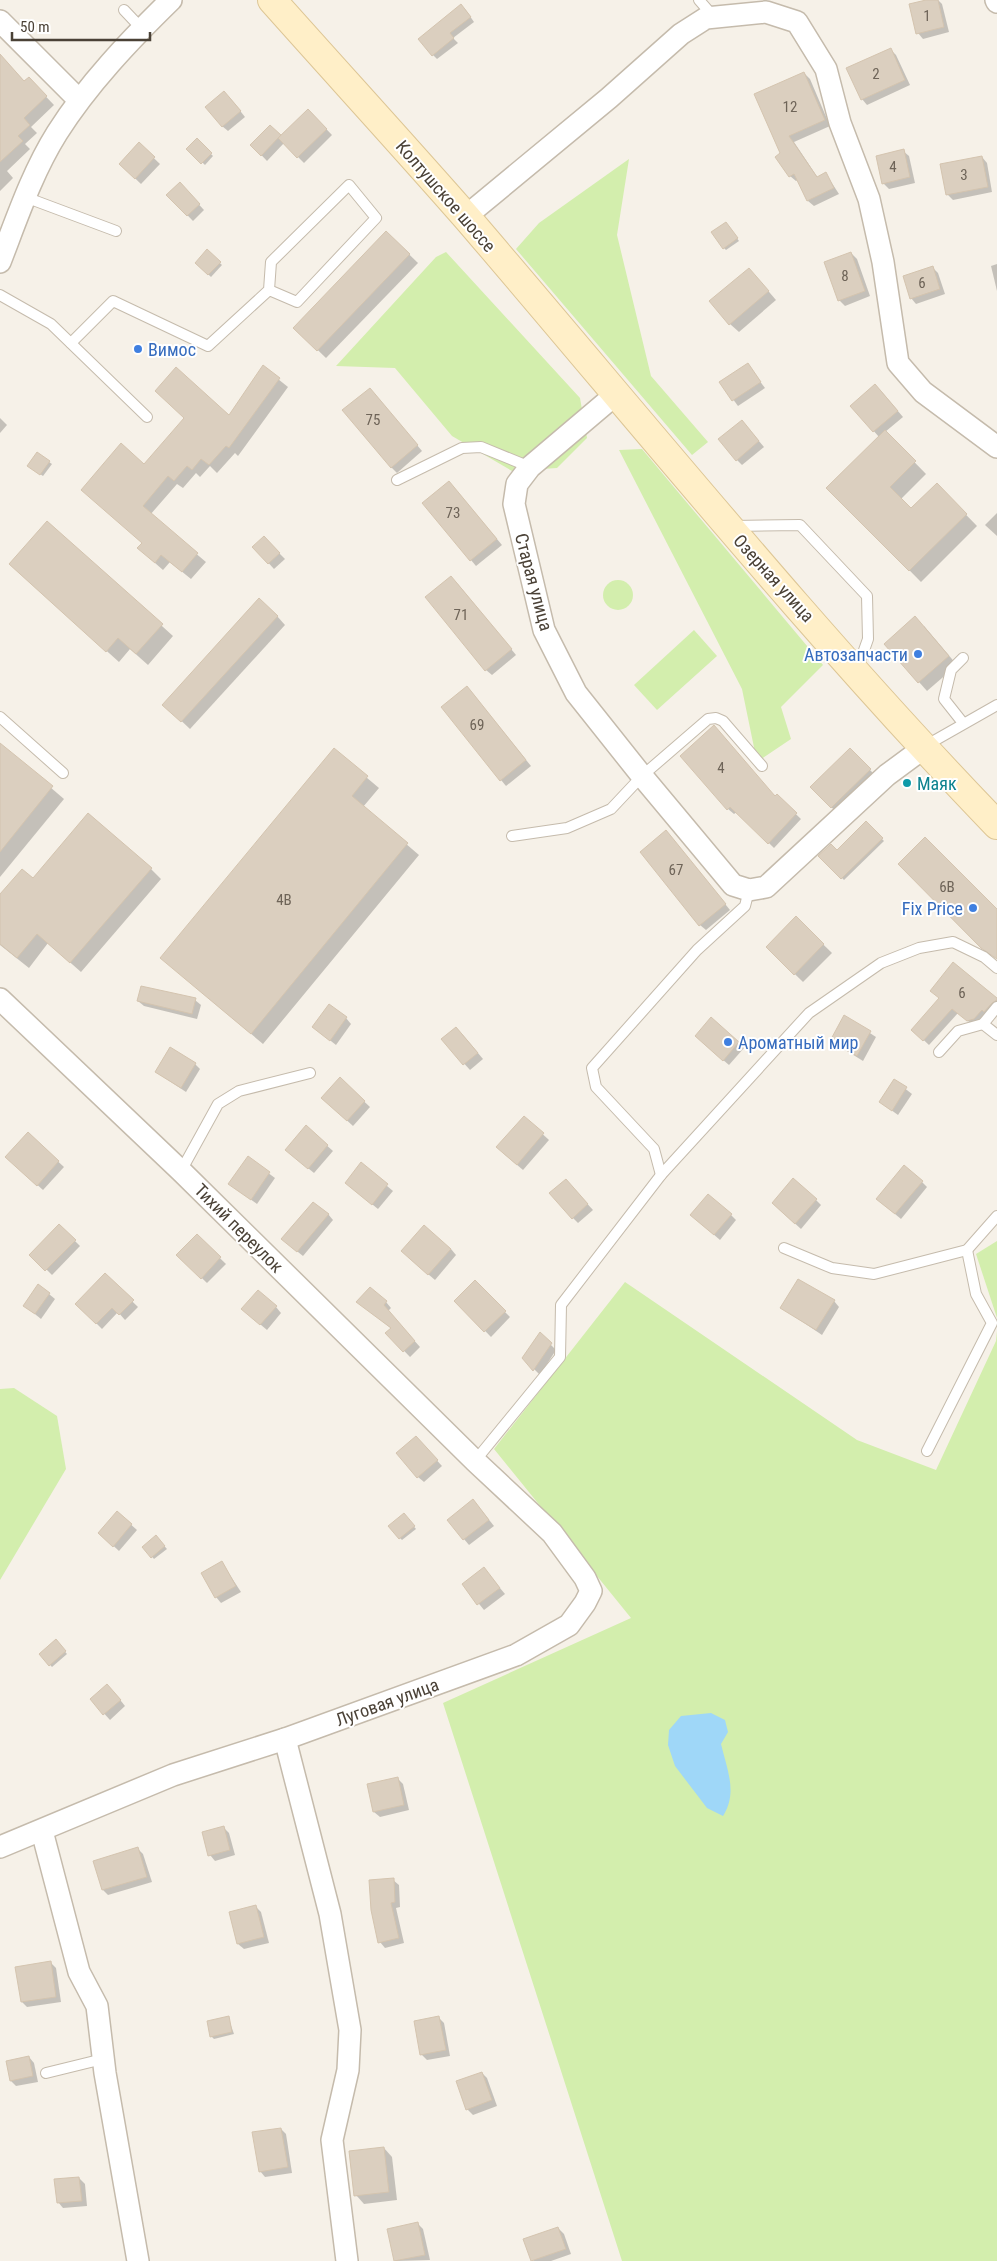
<svg xmlns="http://www.w3.org/2000/svg" width="997" height="2261" font-family="'Roboto Condensed',sans-serif">
<style>
.green{fill:#d3eead}
.water{fill:#9fd7f8}
.shadow{fill:#0003}
.building{fill:#dbcfbf;stroke:#d4c4af}
.lines{fill:none;stroke-linecap:round;stroke-linejoin:round}
.lane-casing{stroke:#c5bbac;stroke-width:12}
.street-casing{stroke:#c5bbac;stroke-width:24}
.secondary-casing{stroke:#ddc695;stroke-width:30}
.lane{stroke:#fff;stroke-width:10}
.street{stroke:#fff;stroke-width:21}
.secondary{stroke:#ffefc8;stroke-width:28}
.shop-dot{fill:#3f7fe0;stroke:#fff;stroke-width:2}
.culture-dot{fill:#0f9aa8;stroke:#fff;stroke-width:2}
.labels{text-anchor:middle;dominant-baseline:central;stroke-width:4;stroke-linejoin:round;paint-order:stroke}
.number-label{font-size:15px;fill:#6e6458}
.street-label{font-size:18px;fill:#4a4136;stroke:#fff}
.shop-label{font-size:18px;fill:#366cbe;stroke:#fff;text-anchor:start}
.culture-label{font-size:18px;fill:#0d838f;stroke:#fff;text-anchor:start}
</style>
<rect width="100%" height="100%" fill="#f6f1e8"/>
<!-- green -->
<g class="green">
<polygon points="629,159 617,235 651,376 708,442 692,455 516,249 539,223"/>
<polygon points="446,252 580,398 587,438 557,468 512,471 452,436 395,368 336,366 436,257"/>
<polygon points="642,449 823,665 781,707 791,739 757,762 742,689 619,450"/>
<circle cx="618" cy="595" r="15"/>
<polygon points="694,630 717,656 657,710 634,685"/>
<polygon points="997,1241 997,1318 976,1254"/>
<polygon points="625,1282 857,1440 936,1470 996,1341 997,1331 997,2261 622,2261 443,1703 631,1618 494,1449"/>
<polygon points="14,1388 57,1416 66,1469 0,1580 0,1389"/>
</g>
<!-- water -->
<path class="water" d="M711,1713L725,1720L728,1732L721,1744C727,1769 738,1793 723,1816L707,1808L675,1766L668,1745L669,1730L681,1716Z"/>
<!-- shadow -->
<g class="shadow">
<polygon points="931,0 938,0 942,4 949,32 923,39 918,33"/>
<polygon points="465,9 474,22 453,38 458,43 437,59 433,55"/>
<polygon points="891,50 896,55 910,85 867,105 862,99"/>
<polygon points="0,55 25,82 29,79 54,105 31,127 37,133 25,144 30,149 7,171 13,178 0,191"/>
<polygon points="804,73 810,79 830,126 794,142 818,178 826,174 839,194 814,206 808,201 798,180 796,181 790,176 782,154"/>
<polygon points="230,98 245,117 228,131 222,126"/>
<polygon points="308,110 332,135 304,163 284,143 267,161 252,145 270,127 281,137"/>
<polygon points="197,140 213,156 205,165 188,149"/>
<polygon points="139,144 160,164 141,184 120,164"/>
<polygon points="903,151 909,156 915,183 889,189 883,183"/>
<polygon points="982,157 987,163 992,192 953,200 947,194"/>
<polygon points="180,184 204,210 193,221 168,195"/>
<polygon points="728,226 739,241 726,250 724,248"/>
<polygon points="386,232 418,263 326,358 295,328"/>
<polygon points="207,251 222,265 211,277 196,263"/>
<polygon points="851,253 857,259 870,296 845,306 839,300"/>
<polygon points="997,264 997,291 991,266"/>
<polygon points="933,268 938,273 945,294 916,304 911,298"/>
<polygon points="757,278 776,300 739,332 730,324"/>
<polygon points="748,365 765,388 738,406 721,383"/>
<polygon points="263,367 288,387 238,456 235,453 217,473 210,466 200,477 196,473 183,488 177,484 150,515 206,562 191,579 170,562 163,570 147,556 143,543 91,497 229,417"/>
<polygon points="881,391 903,417 885,432 926,474 901,499 911,510 937,485 977,526 921,582 828,488 879,437 852,406"/>
<polygon points="375,395 422,451 397,473 391,467"/>
<polygon points="0,418 7,425 0,433"/>
<polygon points="747,427 764,447 742,465 737,460"/>
<polygon points="49,462 52,464 43,476 31,468"/>
<polygon points="454,488 502,545 476,566 424,504"/>
<polygon points="997,513 997,536 985,525"/>
<polygon points="47,522 173,636 148,665 130,649 119,662 22,575"/>
<polygon points="264,538 285,559 274,569 254,547"/>
<polygon points="457,583 516,655 492,675 486,670"/>
<polygon points="277,616 285,625 190,729 173,713"/>
<polygon points="924,626 957,665 927,691 919,682"/>
<polygon points="467,687 531,766 506,786 501,780"/>
<polygon points="0,744 64,799 0,877"/>
<polygon points="334,750 379,788 363,807 419,855 263,1044 161,958"/>
<polygon points="850,750 878,778 840,816 812,787"/>
<polygon points="682,756 777,796 801,819 774,848 737,812 734,814 728,809"/>
<polygon points="866,823 884,841 844,880 820,856 837,851"/>
<polygon points="671,838 730,910 706,930 700,925"/>
<polygon points="151,869 161,879 81,972 48,943 29,968 0,945 0,896 33,880"/>
<polygon points="796,918 832,953 803,982 767,947"/>
<polygon points="941,999 997,999 997,1007 979,1024 973,1025 958,1013 929,1045 913,1030"/>
<polygon points="195,1000 201,1005 197,1019 144,1006 138,1001"/>
<polygon points="845,1017 876,1037 863,1061 831,1041"/>
<polygon points="346,1018 351,1024 336,1045 313,1027"/>
<polygon points="462,1034 483,1059 470,1070 443,1040"/>
<polygon points="702,1042 738,1043 744,1048 729,1065"/>
<polygon points="195,1064 200,1069 186,1092 156,1072"/>
<polygon points="340,1079 370,1107 353,1126 328,1103"/>
<polygon points="894,1080 912,1094 898,1115 880,1102"/>
<polygon points="524,1117 549,1140 523,1170 503,1153"/>
<polygon points="306,1127 333,1151 314,1173 292,1155"/>
<polygon points="28,1134 64,1167 43,1190 13,1163"/>
<polygon points="248,1158 275,1178 257,1204 236,1189"/>
<polygon points="361,1164 393,1191 378,1209 352,1188"/>
<polygon points="922,1182 927,1187 901,1219 883,1204"/>
<polygon points="571,1186 593,1210 578,1223 573,1218"/>
<polygon points="816,1200 821,1205 801,1229 779,1209"/>
<polygon points="328,1214 333,1220 303,1256 288,1244"/>
<polygon points="731,1215 736,1220 720,1240 697,1220"/>
<polygon points="59,1225 80,1246 52,1275 31,1254"/>
<polygon points="197,1236 226,1264 207,1283 178,1255"/>
<polygon points="451,1249 456,1255 435,1280 408,1257"/>
<polygon points="105,1275 138,1307 125,1320 118,1312 102,1329 77,1304"/>
<polygon points="475,1282 510,1317 491,1337 456,1301"/>
<polygon points="49,1294 55,1299 41,1319 25,1306"/>
<polygon points="834,1301 839,1307 822,1335 782,1308"/>
<polygon points="358,1302 386,1302 391,1308 388,1311 420,1347 410,1357 387,1333 392,1329"/>
<polygon points="276,1307 281,1313 267,1330 248,1314"/>
<polygon points="540,1334 556,1350 540,1375 523,1358"/>
<polygon points="421,1443 442,1466 424,1482 418,1477"/>
<polygon points="478,1506 494,1526 469,1545 448,1520"/>
<polygon points="118,1513 137,1530 119,1551 105,1538"/>
<polygon points="406,1517 416,1529 402,1540 400,1538"/>
<polygon points="156,1537 167,1549 154,1559 144,1547"/>
<polygon points="222,1563 241,1592 221,1603 216,1597"/>
<polygon points="484,1569 505,1594 484,1610 463,1584"/>
<polygon points="56,1641 67,1654 52,1667 40,1654"/>
<polygon points="113,1691 125,1706 110,1720 92,1700"/>
<polygon points="397,1778 403,1784 409,1810 380,1817 374,1812"/>
<polygon points="224,1828 229,1833 235,1855 215,1861 210,1855"/>
<polygon points="138,1849 143,1854 152,1882 108,1895 103,1890"/>
<polygon points="393,1880 399,1885 400,1907 396,1908 404,1943 385,1948 380,1942"/>
<polygon points="256,1907 261,1912 269,1943 244,1949 238,1944"/>
<polygon points="50,1962 56,1968 61,2002 27,2007 22,2002"/>
<polygon points="228,2017 234,2034 214,2039 211,2036"/>
<polygon points="439,2018 444,2023 450,2056 427,2060 421,2054"/>
<polygon points="29,2057 34,2063 38,2082 16,2086 11,2081"/>
<polygon points="482,2073 487,2078 497,2106 473,2115 467,2109"/>
<polygon points="281,2129 286,2134 292,2173 265,2177 260,2171"/>
<polygon points="384,2148 392,2157 397,2200 364,2204 356,2195"/>
<polygon points="79,2178 85,2184 87,2206 63,2208 58,2202"/>
<polygon points="418,2224 423,2229 430,2260 395,2261 388,2230"/>
<polygon points="558,2228 564,2234 571,2254 551,2261 533,2261"/>
</g>
<!-- building -->
<g class="building">
<polygon points="926,0 938,0 944,27 916,34 909,4"/>
<polygon points="461,4 471,17 450,33 454,38 432,56 418,39"/>
<polygon points="891,48 905,80 861,100 846,68"/>
<polygon points="0,54 24,81 29,77 47,96 24,118 30,125 18,136 23,141 0,162"/>
<polygon points="804,72 825,120 789,136 817,177 826,172 834,188 807,201 794,174 789,177 775,157 780,153 754,94"/>
<polygon points="224,91 241,111 222,127 205,107"/>
<polygon points="308,109 327,129 297,158 278,138"/>
<polygon points="270,125 281,135 261,156 250,145"/>
<polygon points="197,138 212,153 201,164 186,149"/>
<polygon points="139,142 155,157 135,179 119,164"/>
<polygon points="904,149 910,177 882,184 876,156"/>
<polygon points="982,156 988,187 946,195 940,164"/>
<polygon points="180,182 200,204 187,216 166,195"/>
<polygon points="726,222 738,238 723,249 711,232"/>
<polygon points="386,231 410,254 317,351 293,328"/>
<polygon points="207,249 221,262 208,275 195,263"/>
<polygon points="851,252 865,291 838,301 824,262"/>
<polygon points="933,266 940,289 910,299 903,276"/>
<polygon points="749,268 769,291 729,325 709,301"/>
<polygon points="748,363 761,382 732,401 719,382"/>
<polygon points="263,365 280,378 229,448 226,446 209,465 201,459 192,470 187,466 174,481 168,476 143,506 198,553 182,572 161,555 155,563 137,548 142,543 81,490 121,443 144,464 184,418 155,391 176,367 229,415"/>
<polygon points="875,384 898,411 873,432 850,406"/>
<polygon points="370,388 418,445 391,468 342,410"/>
<polygon points="742,420 759,441 736,461 718,439"/>
<polygon points="885,430 916,461 890,487 911,508 937,483 967,514 909,571 826,488"/>
<polygon points="37,452 50,461 40,475 27,466"/>
<polygon points="449,481 497,539 470,561 422,503"/>
<polygon points="47,521 163,624 136,654 118,638 106,652 9,564"/>
<polygon points="264,536 280,553 268,564 252,547"/>
<polygon points="451,576 512,649 485,671 425,597"/>
<polygon points="259,598 278,616 181,722 162,705"/>
<polygon points="915,616 949,656 918,683 884,644"/>
<polygon points="467,686 526,760 500,781 441,707"/>
<polygon points="714,725 775,796 777,794 797,813 768,844 730,807 727,810 680,756"/>
<polygon points="0,743 53,786 0,852"/>
<polygon points="334,748 368,776 352,796 408,843 251,1034 160,958"/>
<polygon points="850,748 871,769 831,808 810,787"/>
<polygon points="88,813 152,868 70,963 37,934 17,958 0,944 0,894 22,869 33,878"/>
<polygon points="866,821 883,838 841,879 818,856 831,844 837,850"/>
<polygon points="666,830 726,904 699,926 640,852"/>
<polygon points="925,837 997,909 997,959 981,948 898,864"/>
<polygon points="796,916 824,944 794,975 766,947"/>
<polygon points="953,962 997,998 997,1000 992,1003 984,1012 982,1010 974,1019 967,1021 952,1009 923,1041 911,1030 939,998 930,991"/>
<polygon points="141,986 196,998 192,1014 137,1001"/>
<polygon points="329,1004 347,1017 330,1041 312,1027"/>
<polygon points="844,1015 871,1031 857,1056 830,1041"/>
<polygon points="711,1017 739,1042 723,1061 695,1036"/>
<polygon points="456,1027 478,1053 463,1065 441,1039"/>
<polygon points="170,1047 196,1063 181,1088 155,1072"/>
<polygon points="340,1077 365,1101 347,1121 321,1098"/>
<polygon points="894,1079 907,1087 892,1111 879,1102"/>
<polygon points="524,1116 544,1133 517,1165 496,1147"/>
<polygon points="306,1125 328,1145 308,1169 285,1150"/>
<polygon points="28,1132 59,1161 37,1186 5,1157"/>
<polygon points="248,1156 270,1172 251,1200 228,1184"/>
<polygon points="361,1162 388,1184 372,1205 345,1183"/>
<polygon points="904,1165 923,1181 895,1214 876,1199"/>
<polygon points="793,1178 817,1199 795,1224 772,1203"/>
<polygon points="566,1179 588,1204 572,1219 549,1193"/>
<polygon points="708,1194 732,1214 714,1235 690,1215"/>
<polygon points="313,1202 329,1214 297,1252 281,1239"/>
<polygon points="59,1224 76,1240 45,1271 29,1255"/>
<polygon points="424,1225 451,1249 428,1275 401,1251"/>
<polygon points="197,1234 221,1257 201,1279 176,1255"/>
<polygon points="105,1273 134,1300 119,1315 112,1308 96,1324 75,1304"/>
<polygon points="798,1279 835,1300 816,1330 780,1308"/>
<polygon points="475,1280 506,1311 484,1332 454,1301"/>
<polygon points="38,1284 50,1293 35,1314 23,1306"/>
<polygon points="370,1287 387,1301 384,1305 415,1341 403,1352 385,1333 391,1328 356,1302"/>
<polygon points="258,1290 277,1306 260,1325 241,1309"/>
<polygon points="540,1332 552,1343 533,1371 522,1358"/>
<polygon points="416,1436 438,1460 417,1478 396,1453"/>
<polygon points="473,1499 489,1520 463,1540 447,1520"/>
<polygon points="117,1511 132,1524 113,1547 98,1533"/>
<polygon points="404,1513 415,1526 399,1539 388,1526"/>
<polygon points="156,1535 165,1546 151,1558 142,1547"/>
<polygon points="222,1561 236,1586 215,1598 201,1573"/>
<polygon points="484,1567 500,1588 477,1605 462,1584"/>
<polygon points="56,1639 66,1651 49,1666 39,1654"/>
<polygon points="107,1684 121,1700 103,1715 90,1699"/>
<polygon points="398,1777 404,1805 373,1812 367,1784"/>
<polygon points="224,1826 230,1850 208,1856 202,1832"/>
<polygon points="138,1847 147,1877 102,1890 93,1861"/>
<polygon points="394,1878 395,1902 391,1903 399,1938 378,1943 371,1910 369,1880"/>
<polygon points="256,1905 264,1937 237,1944 229,1912"/>
<polygon points="51,1961 56,1997 21,2002 15,1967"/>
<polygon points="229,2016 232,2032 210,2037 207,2021"/>
<polygon points="439,2016 446,2050 420,2055 414,2021"/>
<polygon points="29,2056 33,2076 10,2081 6,2061"/>
<polygon points="482,2072 492,2100 466,2110 456,2081"/>
<polygon points="281,2128 288,2167 259,2172 252,2132"/>
<polygon points="384,2147 389,2192 354,2196 349,2151"/>
<polygon points="79,2177 82,2201 57,2203 54,2179"/>
<polygon points="418,2222 425,2255 394,2261 387,2229"/>
<polygon points="558,2227 566,2249 531,2261 523,2239"/>
</g>
<g class="lines">
<defs>
<g id="lane">
<polyline points="699,0 713,16"/>
<polyline points="124,10 142,29"/>
<polyline points="25,197 116,231"/>
<polyline points="0,295 51,324 147,417"/>
<polyline points="71,343 113,301 208,346 269,290 297,302 376,218 349,185 271,262 269,290"/>
<polyline points="397,480 462,448 481,447 530,467"/>
<polyline points="733,526 800,525 867,596 868,639 857,670"/>
<polyline points="963,658 951,670 944,699 963,723"/>
<polyline points="0,717 63,773"/>
<polyline points="925,746 997,705"/>
<polyline points="512,836 567,828 611,809 642,776 708,719 716,718 723,721 762,766"/>
<polyline points="983,1024 997,1035"/>
<polyline points="939,1052 958,1031 983,1024 997,1007"/>
<polyline points="181,1171 218,1104 239,1091 310,1073"/>
<polyline points="661,1175 654,1149 596,1087 592,1068 697,950 745,906 749,890"/>
<polyline points="784,1248 832,1268 874,1274 967,1250 997,1216"/>
<polyline points="927,1451 992,1323 976,1294 967,1250"/>
<polyline points="475,1461 560,1357 561,1305 661,1175 809,1013 881,963 919,948 953,942 984,957 997,968"/>
<polyline points="46,2073 103,2059"/>
</g>
<g id="street">
<polyline points="996,0 997,2"/>
<polyline points="0,21 79,100"/>
<polyline points="465,217 609,98 681,34 706,18 766,12 797,22 826,69 840,123 869,199 883,262 898,363 923,392 997,447"/>
<path d="M0,262C17,218 32,173 57,133C88,84 130,40 171,0"/>
<polyline points="615,395 530,467 517,484 514,504 544,630 576,693 642,776 733,885 749,890 766,887 887,775 925,747"/>
<polyline points="0,999 181,1171 475,1461 552,1533 585,1578 591,1591 585,1603 569,1625 516,1655 285,1739 173,1775 0,1847"/>
<polyline points="285,1739 330,1914 350,2030 348,2070 332,2140 347,2261"/>
<polyline points="42,1831 79,1972 97,2006 105,2073 138,2261"/>
</g>
<path id="secondary" d="M272,0C337,73 403,145 467,218C642,422 810,631 997,825"/>
</defs>
<!-- lane casing -->
<use href="#lane" class="lane-casing"/>
<!-- street casing -->
<use href="#street" class="street-casing"/>
<!-- secondary casing -->
<use href="#secondary" class="secondary-casing"/>
<!-- lane -->
<use href="#lane" class="lane"/>
<!-- street -->
<use href="#street" class="street"/>
<!-- secondary -->
<use href="#secondary" class="secondary"/>
</g>
<!-- markers -->
<g class="shop-dot">
<circle cx="138" cy="349" r="5"/>
<circle cx="918" cy="654" r="5"/>
<circle cx="973" cy="908" r="5"/>
<circle cx="728" cy="1042" r="5"/>
</g>
<circle class="culture-dot" cx="907" cy="783" r="5"/>
<g class="labels">
<!-- number labels -->
<g class="number-label">
<text x="927" y="16">1</text>
<text x="876" y="74">2</text>
<text x="790" y="107">12</text>
<text x="893" y="167">4</text>
<text x="964" y="175">3</text>
<text x="845" y="276">8</text>
<text x="922" y="283">6</text>
<text x="373" y="420">75</text>
<text x="453" y="513">73</text>
<text x="461" y="615">71</text>
<text x="477" y="725">69</text>
<text x="721" y="768">4</text>
<text x="676" y="870">67</text>
<text x="947" y="887">6В</text>
<text x="284" y="900">4В</text>
<text x="962" y="993">6</text>
</g>
<!-- street labels -->
<g class="street-label">
<text transform="translate(446 196) rotate(49)">Колтушское шоссе</text>
<text transform="translate(774 578) rotate(48)">Озерная улица</text>
<text transform="translate(534 582) rotate(75)">Старая улица</text>
<text transform="translate(239 1228) rotate(45)">Тихий переулок</text>
<text transform="translate(387 1702) rotate(-20)">Луговая улица</text>
</g>
<!-- shop labels -->
<g class="shop-label">
<text x="148" y="349">Вимос</text>
<text x="908" y="654" text-anchor="end">Автозапчасти</text>
<text x="963" y="908" text-anchor="end">Fix Price</text>
<text x="738" y="1042">Ароматный мир</text>
</g>
<!-- culture labels -->
<g class="culture-label">
<text x="917" y="783">Маяк</text>
</g>
</g>
<!-- scale -->
<path d="M12 32v8h138v-8" fill="none" stroke="#4a4136" stroke-width="2.5"/>
<text x="20" y="32" font-size="15" fill="#4a4136" stroke="#ffffff" stroke-width="4" paint-order="stroke">50 m</text>
</svg>
